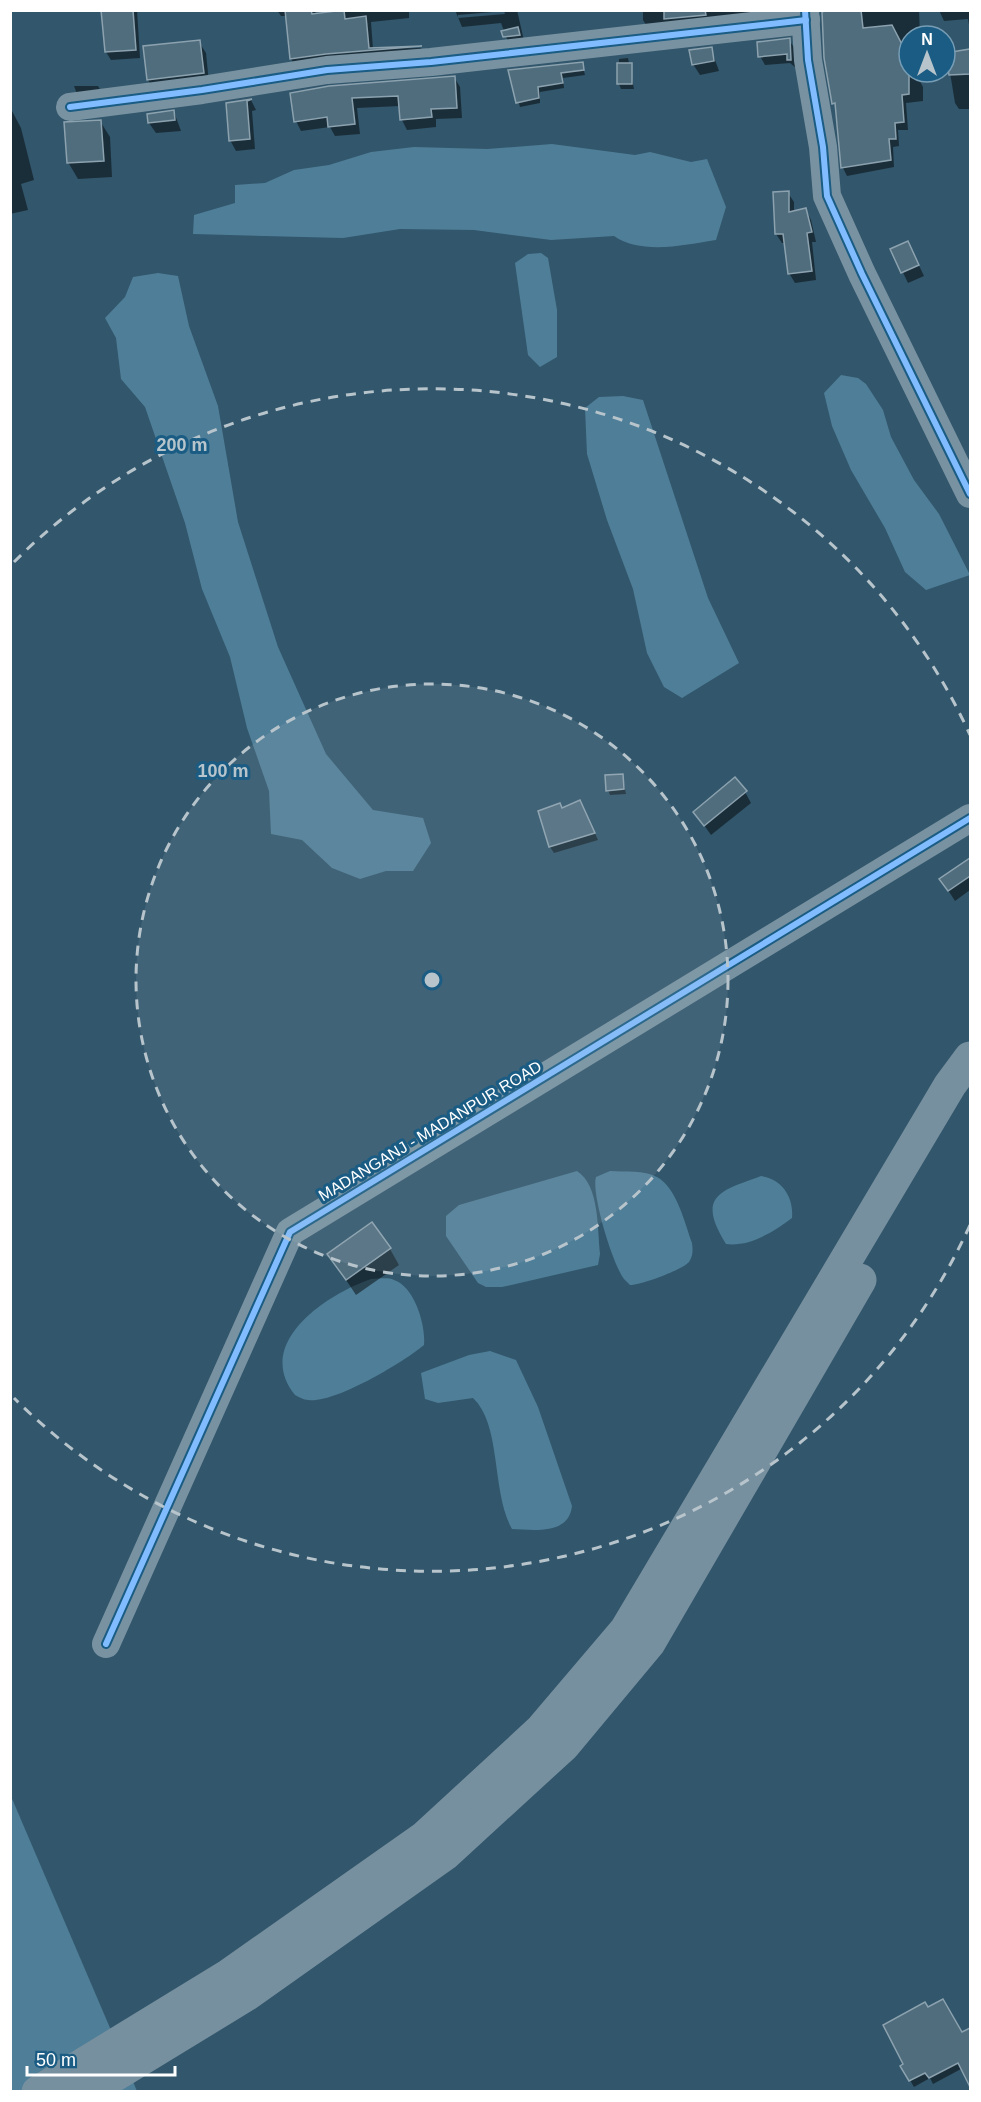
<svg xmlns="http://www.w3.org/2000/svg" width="981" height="2102" font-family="Arial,sans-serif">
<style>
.water{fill:#4f7e98}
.shadow{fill:#0007;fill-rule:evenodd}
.building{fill:#506d7e;stroke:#8ca2af;stroke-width:1.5}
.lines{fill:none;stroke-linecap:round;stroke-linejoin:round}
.minor{stroke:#7892a1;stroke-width:28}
.major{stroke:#77909f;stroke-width:33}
.cycleway-casing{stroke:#1a5c83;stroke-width:10}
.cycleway{stroke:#80bcff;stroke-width:6}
.ring{fill:none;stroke:#b7c4cb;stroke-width:3;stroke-dasharray:10 8}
.labels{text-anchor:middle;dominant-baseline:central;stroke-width:6;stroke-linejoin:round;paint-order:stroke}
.street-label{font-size:16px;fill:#fff;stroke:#1a5c83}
.centre{fill:#b7c4cb;stroke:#1a5c83;stroke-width:3}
.ring-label{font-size:18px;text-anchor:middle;font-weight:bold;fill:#b7c4cb;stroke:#1a5c83;stroke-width:6;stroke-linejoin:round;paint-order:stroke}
</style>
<rect width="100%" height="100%" fill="#32566b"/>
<!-- water -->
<g class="water">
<path d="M552,144L635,155L650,152L691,162L707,159L726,207L716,240C685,245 641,255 614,236L551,240L474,230L400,229L343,238L193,234L194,215L235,203V185L265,183L294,170L329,165L371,152L414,147L487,149Z"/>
<polygon points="541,253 548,258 557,310 557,357 540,367 528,355 515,263 528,254"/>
<polygon points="158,273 178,276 189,326 218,406 238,522 278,647 326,754 373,810 423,818 431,843 413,871 386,871 360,879 332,868 302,840 271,834 269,791 247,728 230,657 202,589 185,523 145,407 121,379 116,338 105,318 125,297 133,277"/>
<polygon points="841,375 858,378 866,384 883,410 891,437 914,480 939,514 970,575 926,590 905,572 885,528 851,470 832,426 824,393"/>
<polygon points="623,396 643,400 708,598 739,663 682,698 664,687 647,653 633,589 607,520 587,454 585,408 599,397"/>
<path d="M577,1171C600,1186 597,1229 600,1254L598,1265L502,1287H486L478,1283L446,1236V1216L459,1205Z"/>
<path d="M610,1171C625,1172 644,1170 657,1177C677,1188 685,1224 692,1243C693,1250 693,1256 689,1262C682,1270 641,1285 630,1285L624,1279C613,1265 591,1194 596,1177Z"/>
<path d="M761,1176C782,1179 794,1197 792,1218C774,1232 749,1247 726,1244C696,1196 720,1191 761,1176Z"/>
<path d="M371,1279C378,1279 388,1277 394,1280C415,1287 426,1326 424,1345C404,1362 334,1404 308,1400C304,1400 299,1397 295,1395C253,1343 327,1294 371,1279Z"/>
<path d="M490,1351L516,1360L538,1407L572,1506C569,1535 534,1530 512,1529C491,1492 502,1425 473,1398L438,1403L425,1399L421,1373L469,1355Z"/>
<polygon points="10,1794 137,2091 11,2091"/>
</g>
<!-- shadow -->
<g class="shadow">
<polygon points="103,10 137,10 140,58 111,60 106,52"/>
<polygon points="277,10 315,10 316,15 347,10 409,10 409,18 371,22 373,49 421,48 426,56 297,69 291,59 287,16 281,16"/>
<path d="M455,10H517L525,45L510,47L501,23L462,27ZM504,11L505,14L458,18V15Z"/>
<polygon points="643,10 795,10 648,28 643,20"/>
<polygon points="823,10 919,10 920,36 909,36 909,54 906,55 909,72 915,72 923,87 923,101 906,103 908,130 898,130 899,146 893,147 894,167 847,176 843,168 837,109 834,103 826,58"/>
<polygon points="939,10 970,10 970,30 968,19 944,21"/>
<polygon points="789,40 795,49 796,68 790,63 765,65 760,56"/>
<polygon points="199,42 206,53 209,83 154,91 148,80 145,48"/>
<polygon points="711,49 719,71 700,75 693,64"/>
<polygon points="970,49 970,109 959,109 955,103 947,54"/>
<polygon points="628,58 634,89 621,89 619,84 619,59"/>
<polygon points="582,63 585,75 563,78 564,88 540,92 540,103 520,107 510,71"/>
<polygon points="454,77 460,87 462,118 436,119 436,127 407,130 402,120 400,106 357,108 360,134 335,136 330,127 301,131 296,121 292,94"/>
<polygon points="74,86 98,86 101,91 77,94"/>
<polygon points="251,100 256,110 252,111 255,149 236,151 230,140 227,104"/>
<polygon points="11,109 21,128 34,180 21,184 28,210 10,214"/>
<polygon points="174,112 181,131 156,133 149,123"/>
<polygon points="100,121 110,137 112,177 78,179 68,162"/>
<polygon points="788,193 794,202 794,213 806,210 811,220 816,242 812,242 816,280 795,283 789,273 786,243 782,243 776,234"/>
<polygon points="892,249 913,253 924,276 908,283"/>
<polygon points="622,775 626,794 610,795 608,790"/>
<polygon points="745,792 751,803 711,835 695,812"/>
<polygon points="584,809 598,840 554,853 550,847 563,810"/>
<polygon points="970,860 970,890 955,901 941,879"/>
<polygon points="390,1249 399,1265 356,1295 329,1254"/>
<polygon points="928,2009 961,2034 970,2029 970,2077 968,2078 961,2069 933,2084 930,2078 914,2087 902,2066 905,2065"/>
</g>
<!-- building -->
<g class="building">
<polygon points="101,10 133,10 136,50 105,52"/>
<polygon points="285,10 311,10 312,14 344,10 345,19 366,16 369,48 422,46 326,54 290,59"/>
<polygon points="664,10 705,10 706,15 664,19"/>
<polygon points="827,10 861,10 863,28 892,25 909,58 909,94 902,95 904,122 895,123 896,139 889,139 891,160 841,168 835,103 832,104 824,58 822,12"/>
<polygon points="518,27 520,35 503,37 501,31"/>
<polygon points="790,38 791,60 787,60 787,54 758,57 757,42"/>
<polygon points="200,40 204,73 147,80 143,46"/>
<polygon points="712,47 714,61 692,65 689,50"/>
<polygon points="970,49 970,74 949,75 945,53"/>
<polygon points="583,62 584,70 561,73 563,83 538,87 539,98 516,103 508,70"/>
<rect x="617" y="63" width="15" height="21"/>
<polygon points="455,76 457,108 431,109 432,117 400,120 398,96 352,98 355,124 328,127 327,117 294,122 290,93 329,86"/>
<polygon points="252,99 247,101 250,139 229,141 226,103"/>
<polygon points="174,110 175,120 148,123 147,114"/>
<polygon points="101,120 104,161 67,163 64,122"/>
<polygon points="789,191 789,212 806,208 812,232 807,233 812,271 788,274 783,234 775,234 773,192"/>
<polygon points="908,241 919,265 901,273 890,249"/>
<polygon points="623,774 624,789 606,791 605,775"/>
<polygon points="735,777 747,791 704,826 693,812"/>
<polygon points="580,800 595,833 549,847 538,811 560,803 562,808"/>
<polygon points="970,858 970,876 948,891 939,879"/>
<polygon points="372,1222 391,1248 346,1280 327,1254"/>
<polygon points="943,1999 962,2032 970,2028 970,2087 958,2063 929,2078 925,2073 909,2081 900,2066 903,2064 883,2025 925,2002 928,2007"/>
</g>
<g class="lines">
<!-- minor -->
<g class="minor">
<polyline points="805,10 808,60 823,147 827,196 862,274 970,494"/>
<polyline points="70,107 202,90 327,70 431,62 806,20"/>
<polyline points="106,1644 290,1232 970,818"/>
</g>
<!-- major -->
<g class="major">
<polyline points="38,2092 229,1975 425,1837 541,1730 626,1630 950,1085 970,1058"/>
<polyline points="87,2092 246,1995 445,1854 564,1745 649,1643 860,1280"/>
</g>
<defs>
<g id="cycleway">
<polyline points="805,10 808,60 823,147 827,196 862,274 970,494"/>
<polyline points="70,107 202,90 327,70 431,62 806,20"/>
<polyline points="106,1644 290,1232 970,818"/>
</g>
</defs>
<!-- cycleway casing -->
<use href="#cycleway" class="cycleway-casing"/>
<!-- cycleway -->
<use href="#cycleway" class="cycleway"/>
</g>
<!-- distance rings -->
<circle cx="432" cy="980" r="296" fill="#b7c4cb" fill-opacity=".12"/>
<g class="ring">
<circle cx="432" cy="980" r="296"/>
<path d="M970 1225A591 591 0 0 1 14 1398M14 562A591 591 0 0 1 970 735"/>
</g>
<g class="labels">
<!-- street labels -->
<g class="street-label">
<text transform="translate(430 1131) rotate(-31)">MADANGANJ - MADANPUR ROAD</text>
</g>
</g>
<circle cx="432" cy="980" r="9" class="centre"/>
<g class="ring-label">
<text x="182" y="451">200 m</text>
<text x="223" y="777">100 m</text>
</g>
<!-- border -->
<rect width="981" height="2102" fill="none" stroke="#ffffff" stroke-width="24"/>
<!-- north arrow -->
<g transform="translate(927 54)"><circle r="28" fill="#1a5c83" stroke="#769db5" stroke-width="1.5"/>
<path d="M0-4.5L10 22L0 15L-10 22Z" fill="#b7c4cb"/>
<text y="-9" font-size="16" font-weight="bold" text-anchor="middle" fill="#ffffff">N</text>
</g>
<!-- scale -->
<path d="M27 2066v9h148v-9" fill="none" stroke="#ffffff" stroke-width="3"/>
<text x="36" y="2066" font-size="18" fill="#ffffff" stroke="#1a5c83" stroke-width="4.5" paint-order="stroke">50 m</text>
</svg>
